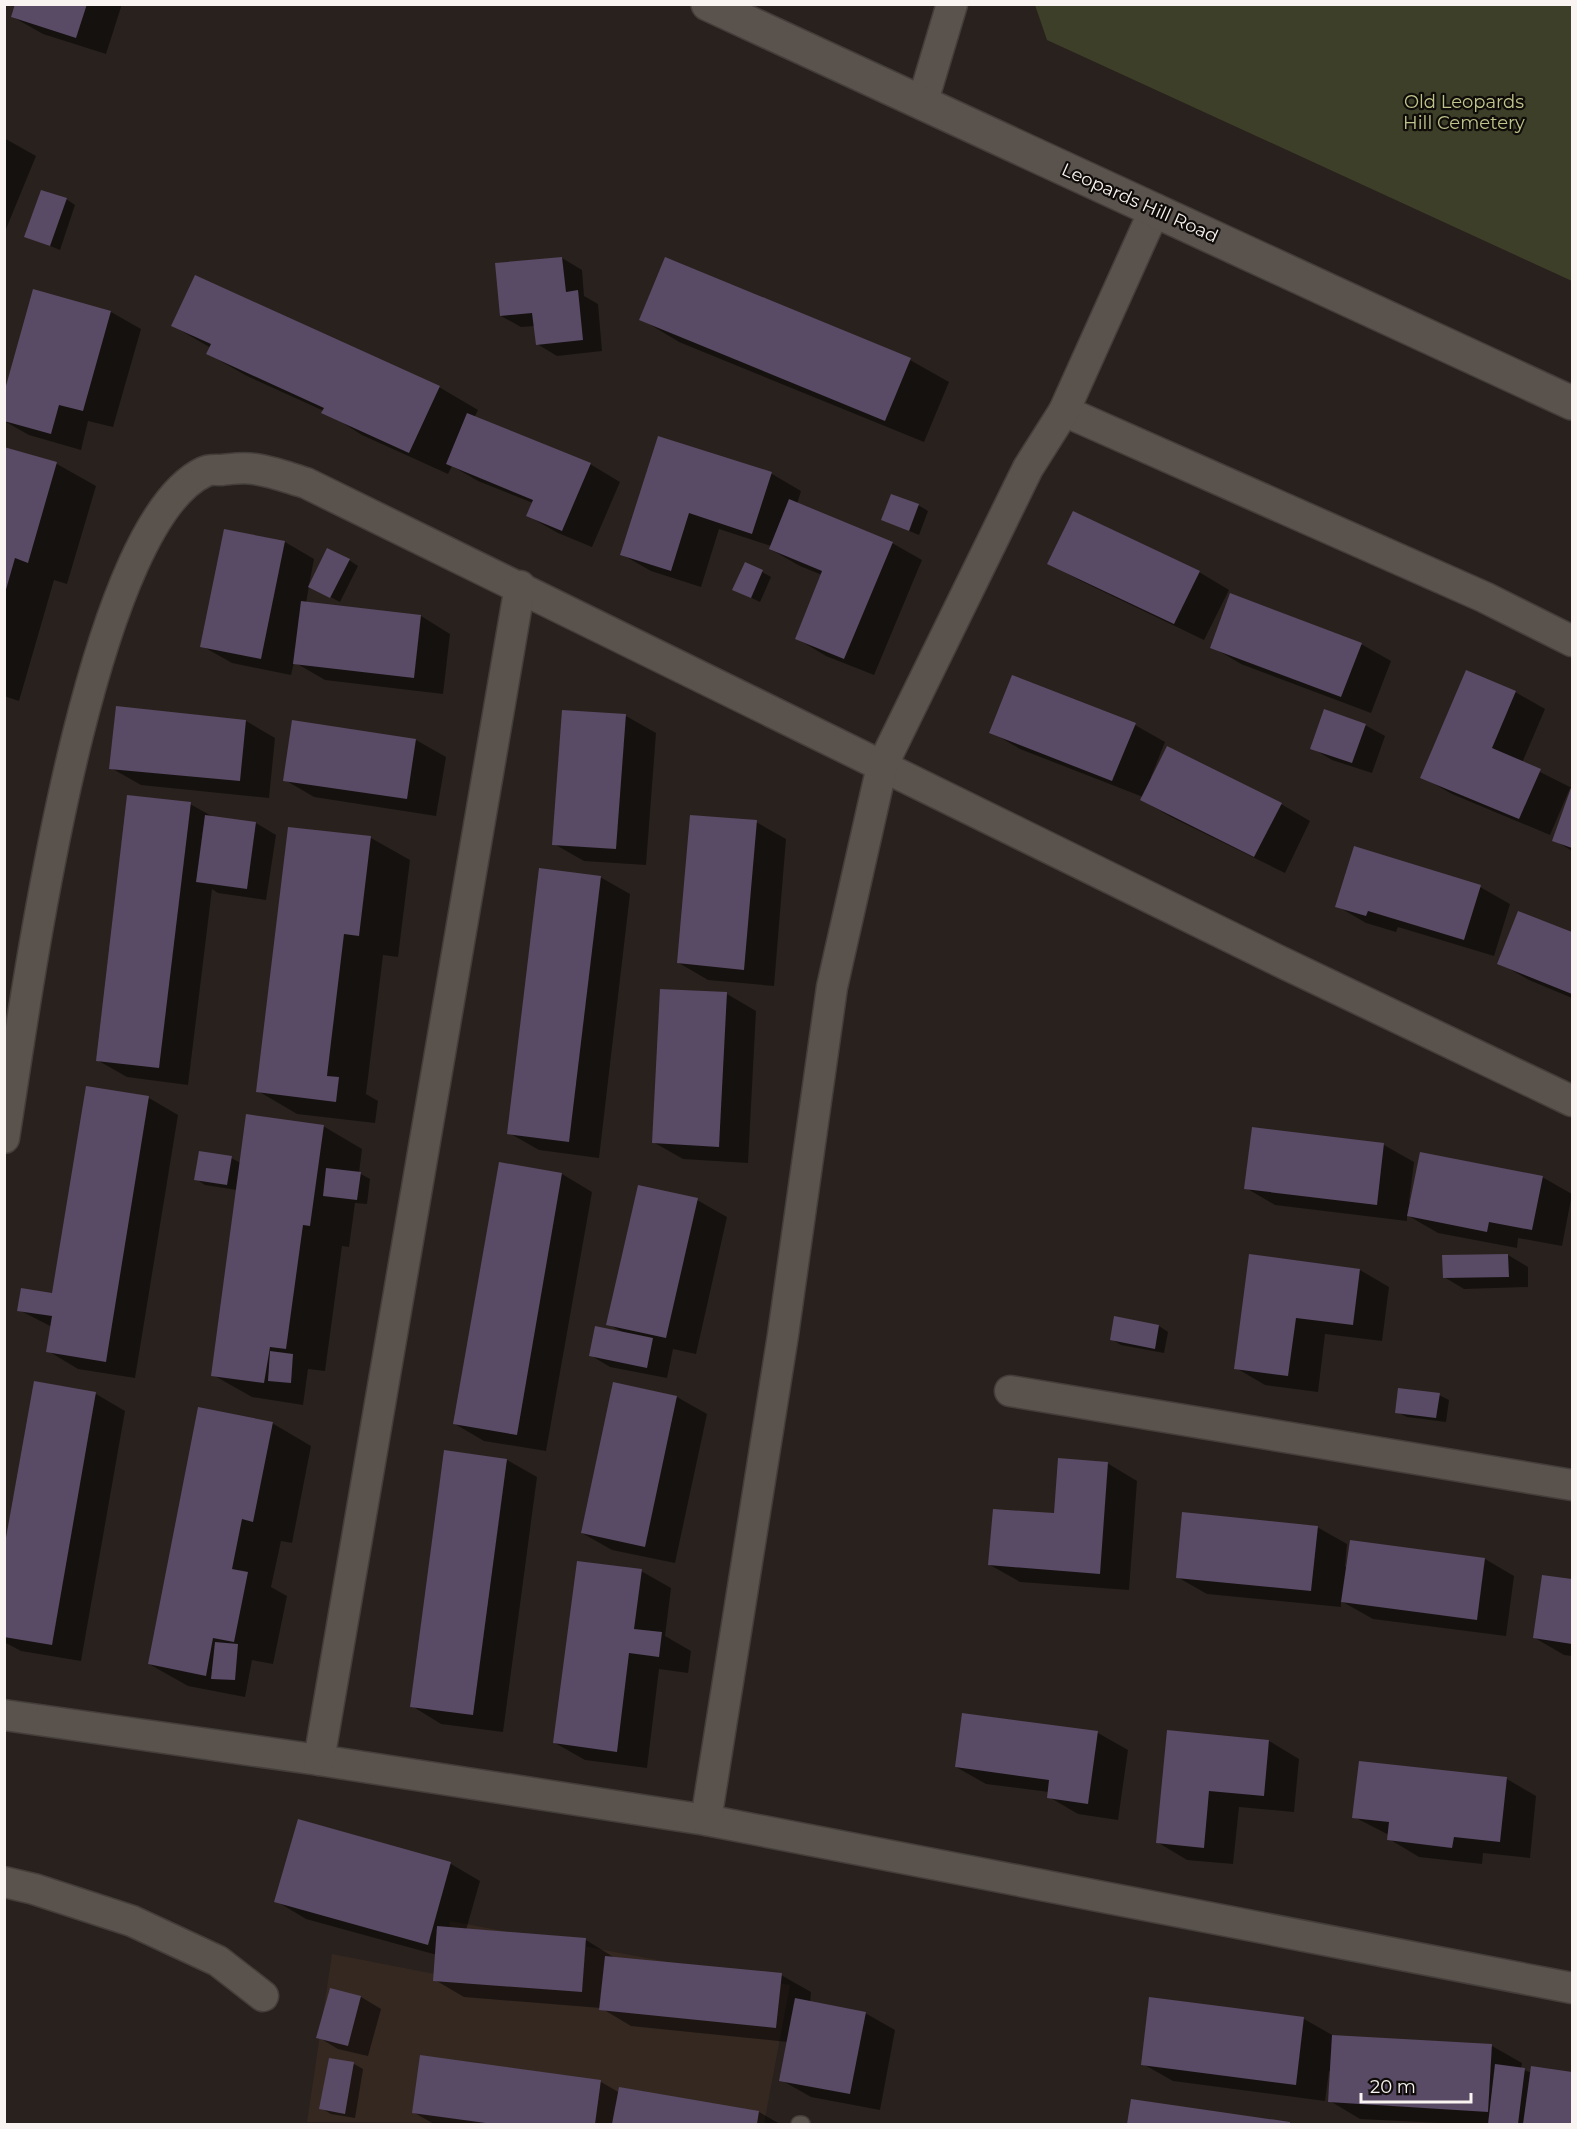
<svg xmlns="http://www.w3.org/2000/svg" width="1577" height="2129" font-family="Montserrat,sans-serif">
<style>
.built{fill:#352821}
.green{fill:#3d3f28}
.shadow{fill:#0007}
.building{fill:#594a65}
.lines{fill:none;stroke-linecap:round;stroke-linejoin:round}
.service-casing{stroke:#443e3a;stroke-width:18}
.minor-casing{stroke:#443e3a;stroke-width:33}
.secondary-casing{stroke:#443e3a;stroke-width:36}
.service{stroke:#5a524d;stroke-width:15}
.minor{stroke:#5a524d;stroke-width:30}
.secondary{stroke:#5a524d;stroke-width:33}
.labels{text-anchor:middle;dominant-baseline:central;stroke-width:4.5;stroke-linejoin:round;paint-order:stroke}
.park-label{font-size:18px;fill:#c0c58b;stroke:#0f0c0a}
.street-label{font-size:18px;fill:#f9f4f1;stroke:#0f0c0a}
</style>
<rect width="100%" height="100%" fill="#29211d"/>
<!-- built -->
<polygon class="built" points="450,1921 790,1985 764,2124 307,2122 332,1954 440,1975"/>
<!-- green -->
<polygon class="green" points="1035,5 1572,5 1572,281 1047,40"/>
<!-- shadow -->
<g class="shadow">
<polygon points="17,4 122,4 106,54 43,34 13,17"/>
<polygon points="4,138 36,156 4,234"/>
<polygon points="66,199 75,205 60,250 26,236"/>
<polygon points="562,258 582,270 584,296 598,304 602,351 557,356 537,344 535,326 521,327 501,316"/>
<polygon points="34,291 111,312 141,329 113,427 88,421 81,450 29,435 4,421 4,398"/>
<polygon points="641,319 910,360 949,382 924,442 679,342"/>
<polygon points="173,326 439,387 478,410 474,418 590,464 620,482 592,547 558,533 528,516 533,503 478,481 452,466 448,474 362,435 324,411 247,376 208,354 211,348"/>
<polygon points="659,438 772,474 801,491 797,504 892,543 922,560 874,675 826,656 796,638 822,575 800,566 770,549 771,546 719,529 701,587 651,571 621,554"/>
<polygon points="4,449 57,464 96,486 67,584 54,580 19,701 4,696"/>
<polygon points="918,505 928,511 919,535 883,520"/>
<polygon points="285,542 314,559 309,585 349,560 358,566 340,602 309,586 306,603 421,616 450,634 443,694 325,680 294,662 291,675 232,663 202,646"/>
<polygon points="1049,563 1199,572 1229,590 1204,640 1079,580"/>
<polygon points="762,572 771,577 760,602 743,594"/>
<polygon points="1361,644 1391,661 1371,713 1241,664 1212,647"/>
<polygon points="1515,692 1545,709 1522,763 1572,788 1572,851 1554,840 1572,789 1570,788 1550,835 1452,794 1422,777"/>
<polygon points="626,716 656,733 646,865 584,861 554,844"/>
<polygon points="246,721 275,738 269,798 141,785 111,768"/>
<polygon points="293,722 416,740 446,757 436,816 314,797 285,780"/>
<polygon points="1135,725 1165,742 1151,777 1281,804 1310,821 1285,873 1171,817 1142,800 1143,797 1020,749 991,732"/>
<polygon points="1365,725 1385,736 1372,773 1332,760 1312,748"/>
<polygon points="190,804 215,818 256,823 276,835 266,900 218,893 212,889 188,1085 127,1077 97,1060"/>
<polygon points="756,822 786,839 774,986 708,980 679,963"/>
<polygon points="290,828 371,838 410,860 398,957 383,955 366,1094 378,1101 375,1123 297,1114 258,1091"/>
<polygon points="600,877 630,894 599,1158 539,1150 509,1133"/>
<polygon points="1480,887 1510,904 1494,956 1398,927 1396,932 1366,923 1337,906"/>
<polygon points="1519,913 1572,934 1572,998 1529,980 1499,963"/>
<polygon points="727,994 756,1011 748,1163 683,1159 653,1142"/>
<polygon points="149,1098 178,1115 135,1378 78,1369 48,1351 52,1327 19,1310 53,1295"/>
<polygon points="323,1126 362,1149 359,1173 370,1179 367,1204 355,1203 349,1247 342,1246 325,1371 308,1369 303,1405 252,1397 213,1375 237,1190 205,1185 196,1179 231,1158 241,1163"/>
<polygon points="1253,1128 1384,1145 1414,1162 1409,1202 1542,1177 1572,1194 1562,1246 1518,1238 1517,1248 1438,1233 1407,1215 1407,1221 1275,1205 1246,1188"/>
<polygon points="500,1164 562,1174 592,1192 546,1451 484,1441 455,1424"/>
<polygon points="697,1200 727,1217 696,1354 673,1349 667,1378 610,1367 590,1355 624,1333 608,1324"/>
<polygon points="1508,1255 1528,1267 1528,1287 1464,1289 1444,1277"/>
<polygon points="1250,1256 1360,1270 1389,1287 1382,1341 1325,1334 1318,1392 1265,1385 1236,1368"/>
<polygon points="1159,1326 1168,1332 1164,1353 1121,1345 1111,1339"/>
<polygon points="614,1384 677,1397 707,1414 675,1563 612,1550 582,1533"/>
<polygon points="96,1394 125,1411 81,1661 21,1651 4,1642 4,1558"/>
<polygon points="1439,1395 1449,1400 1446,1422 1407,1417 1397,1412"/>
<polygon points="272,1423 311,1446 292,1543 281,1541 271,1587 287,1596 273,1664 252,1660 245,1697 188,1686 149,1664"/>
<polygon points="507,1460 537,1477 503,1732 441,1724 412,1706"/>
<polygon points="1107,1463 1137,1481 1129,1590 1020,1582 990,1565 1055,1515"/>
<polygon points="1317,1527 1347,1544 1345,1567 1485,1559 1514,1576 1506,1636 1373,1619 1341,1601 1341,1607 1207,1594 1177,1577"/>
<polygon points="641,1571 671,1588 665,1636 691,1651 688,1673 659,1669 647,1768 585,1760 555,1743"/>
<polygon points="1543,1576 1572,1581 1572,1656 1564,1655 1535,1638"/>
<polygon points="964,1714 1098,1733 1128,1750 1118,1820 1078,1814 1049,1797 1049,1792 986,1784 956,1767"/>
<polygon points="1168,1732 1269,1741 1299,1759 1294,1812 1239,1807 1233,1864 1187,1860 1157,1842"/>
<polygon points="1507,1779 1536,1796 1530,1858 1483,1853 1482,1864 1419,1857 1389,1839 1389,1835 1354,1817"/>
<polygon points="299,1821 451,1864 480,1881 466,1930 586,1940 615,1958 781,1975 811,1992 810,2003 865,2013 895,2030 880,2110 811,2097 781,2080 788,2042 631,2026 601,2008 464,1997 435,1980 437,1955 306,1919 276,1901"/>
<polygon points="331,1990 361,1997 381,2009 368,2056 338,2049 318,2037"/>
<polygon points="1151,1999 1304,2019 1334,2036 1492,2046 1522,2063 1521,2069 1532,2073 1532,2068 1572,2074 1572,2124 1460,2124 1360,2119 1330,2101 1332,2072 1329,2071 1325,2101 1173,2081 1143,2064"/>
<polygon points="354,2064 363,2069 355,2118 331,2114 321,2108"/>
<polygon points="601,2082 620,2093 759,2112 780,2124 434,2124 413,2112"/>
<polygon points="1132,2101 1290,2123 1292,2124 1129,2124"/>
</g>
<!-- building -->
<g class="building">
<polygon points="15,4 87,4 76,38 11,17"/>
<polygon points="41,190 67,198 50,246 24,237"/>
<polygon points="562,257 566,292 578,290 583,340 536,345 532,313 500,316 495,263"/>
<polygon points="665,257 911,358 885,421 639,320"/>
<polygon points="195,275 440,386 409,453 321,413 324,408 206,354 211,344 171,326"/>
<polygon points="33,289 111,311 83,411 59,405 51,434 4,421 4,393"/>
<polygon points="467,413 591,463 562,531 526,516 533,500 446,464"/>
<polygon points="658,436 772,472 752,534 689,513 671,571 620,555"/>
<polygon points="4,447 57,462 28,563 15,558 5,593"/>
<polygon points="891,494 919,504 909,531 881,520"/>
<polygon points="789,499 893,542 844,659 795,639 822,571 769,549"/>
<polygon points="1073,511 1200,571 1174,624 1047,564"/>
<polygon points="224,529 285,541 261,659 200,647"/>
<polygon points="327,548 350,559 330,598 308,587"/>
<polygon points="745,562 763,570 751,598 732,590"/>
<polygon points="1230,593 1362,643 1341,697 1210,648"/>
<polygon points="301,601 421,615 414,678 293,664"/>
<polygon points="1466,670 1516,691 1492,748 1541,769 1519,819 1420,778"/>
<polygon points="1012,675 1136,723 1112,781 989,733"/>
<polygon points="116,706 246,720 240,781 109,769"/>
<polygon points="1324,709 1366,724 1352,763 1310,749"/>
<polygon points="562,710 626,714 616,849 552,845"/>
<polygon points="292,720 416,739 407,799 283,781"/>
<polygon points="1167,746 1282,803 1254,857 1140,800"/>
<polygon points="1572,785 1572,848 1552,841"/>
<polygon points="127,795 191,802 159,1068 96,1061"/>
<polygon points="205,815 256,822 247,889 196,882"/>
<polygon points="690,815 757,820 744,970 677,963"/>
<polygon points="288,827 371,836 359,936 344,934 327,1076 339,1077 336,1102 256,1092"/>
<polygon points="1354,846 1481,885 1464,940 1368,911 1366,916 1335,907"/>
<polygon points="539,868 601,876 569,1142 507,1134"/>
<polygon points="1518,911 1572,932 1572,994 1497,964"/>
<polygon points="660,989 727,992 719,1147 652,1143"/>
<polygon points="86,1086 149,1096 106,1362 46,1352 52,1316 17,1311 21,1288 52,1293"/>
<polygon points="246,1114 324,1125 310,1226 303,1225 286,1349 270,1347 264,1383 211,1376"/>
<polygon points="1252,1127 1384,1143 1377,1205 1244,1189"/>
<polygon points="199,1151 232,1156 227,1185 194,1180"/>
<polygon points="1420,1152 1543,1176 1532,1230 1489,1222 1487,1232 1407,1216"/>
<polygon points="499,1162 562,1173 517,1435 453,1424"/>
<polygon points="326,1168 361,1172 357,1200 323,1196"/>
<polygon points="638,1185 698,1198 666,1338 606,1325"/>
<polygon points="1249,1254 1360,1269 1353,1325 1296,1318 1288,1376 1234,1369"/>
<polygon points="1508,1254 1509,1277 1443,1278 1442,1255"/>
<polygon points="1114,1316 1159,1325 1155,1349 1110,1340"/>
<polygon points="595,1326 653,1338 647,1368 589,1356"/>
<polygon points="270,1351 293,1354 291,1383 268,1381"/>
<polygon points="34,1381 96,1392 52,1645 4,1637 4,1549"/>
<polygon points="613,1382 677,1396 645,1547 581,1533"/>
<polygon points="1398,1388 1440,1393 1436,1418 1395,1413"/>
<polygon points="198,1407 273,1422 253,1522 242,1519 232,1569 248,1572 234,1642 213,1638 206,1676 148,1664"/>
<polygon points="444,1450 507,1459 473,1715 410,1707"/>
<polygon points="1058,1458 1108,1462 1100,1574 988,1565 993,1509 1054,1513"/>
<polygon points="1182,1512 1318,1526 1311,1591 1176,1578"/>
<polygon points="1350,1540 1485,1558 1477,1620 1341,1602"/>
<polygon points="577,1561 642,1569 634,1629 662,1632 659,1657 629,1653 617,1752 553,1743"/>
<polygon points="1542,1575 1572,1579 1572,1644 1533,1638"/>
<polygon points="215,1642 238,1644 235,1680 211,1679"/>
<polygon points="962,1713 1098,1731 1088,1804 1047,1798 1049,1780 955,1767"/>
<polygon points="1167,1730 1269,1740 1264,1796 1209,1791 1204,1848 1156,1843"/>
<polygon points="1359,1761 1507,1777 1500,1842 1454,1837 1452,1848 1387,1840 1389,1822 1352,1818"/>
<polygon points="298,1819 451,1862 428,1945 274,1902"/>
<polygon points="437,1926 586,1938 582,1992 433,1981"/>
<polygon points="605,1956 782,1973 776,2028 599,2010"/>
<polygon points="330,1988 361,1996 348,2046 316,2038"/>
<polygon points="1149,1997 1304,2017 1296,2085 1141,2065"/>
<polygon points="795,1998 866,2012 850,2094 779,2081"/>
<polygon points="1332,2035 1492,2044 1488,2112 1328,2102"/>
<polygon points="420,2055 601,2080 595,2124 493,2124 412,2113"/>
<polygon points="329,2058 354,2062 345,2114 319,2109"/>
<polygon points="1495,2064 1525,2068 1518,2124 1488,2124"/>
<polygon points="1531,2066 1572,2072 1572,2124 1523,2124"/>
<polygon points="619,2087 759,2111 757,2124 612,2124"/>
<polygon points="1131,2099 1290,2122 1290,2124 1127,2124"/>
</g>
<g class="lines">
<defs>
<polyline id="service" points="799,2124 802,2124"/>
<g id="minor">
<polyline points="922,104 952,4"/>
<polyline points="1064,411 1484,597 1572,641"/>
<path d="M4,1138C25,1009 86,528 204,472C209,469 216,470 222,470C232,469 244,467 254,469C271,471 289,478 306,483L1277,960L1572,1101"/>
<polyline points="1010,1391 1572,1485"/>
<polyline points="4,1715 319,1760 706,1820 1572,1988"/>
<polyline points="319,1760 520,586"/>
<polyline points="706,1820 783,1335 832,987 882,766 1028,468 1064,411 1155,209"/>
<polyline points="4,1882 34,1889 132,1921 218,1961 263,1996"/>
</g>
<polyline id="secondary" points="708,4 1572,403"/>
</defs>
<!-- service casing -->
<use href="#service" class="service-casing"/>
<!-- minor casing -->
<use href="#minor" class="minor-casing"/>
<!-- secondary casing -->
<use href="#secondary" class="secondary-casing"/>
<!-- service -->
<use href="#service" class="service"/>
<!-- minor -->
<use href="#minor" class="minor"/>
<!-- secondary -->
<use href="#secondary" class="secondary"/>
</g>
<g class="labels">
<!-- park labels -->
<g class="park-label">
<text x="1464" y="102">Old Leopards<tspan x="1464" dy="21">Hill Cemetery</tspan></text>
</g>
<!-- street labels -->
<g class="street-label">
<text transform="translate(1140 203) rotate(24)">Leopards Hill Road</text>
</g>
</g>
<!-- border -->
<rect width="1577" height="2129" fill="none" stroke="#f9f4f1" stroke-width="12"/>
<!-- scale -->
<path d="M1361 2093v9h110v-9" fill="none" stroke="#f9f4f1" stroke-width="3"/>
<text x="1370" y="2093" font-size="18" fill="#f9f4f1" stroke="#0f0c0a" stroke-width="4.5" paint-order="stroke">20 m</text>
</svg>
